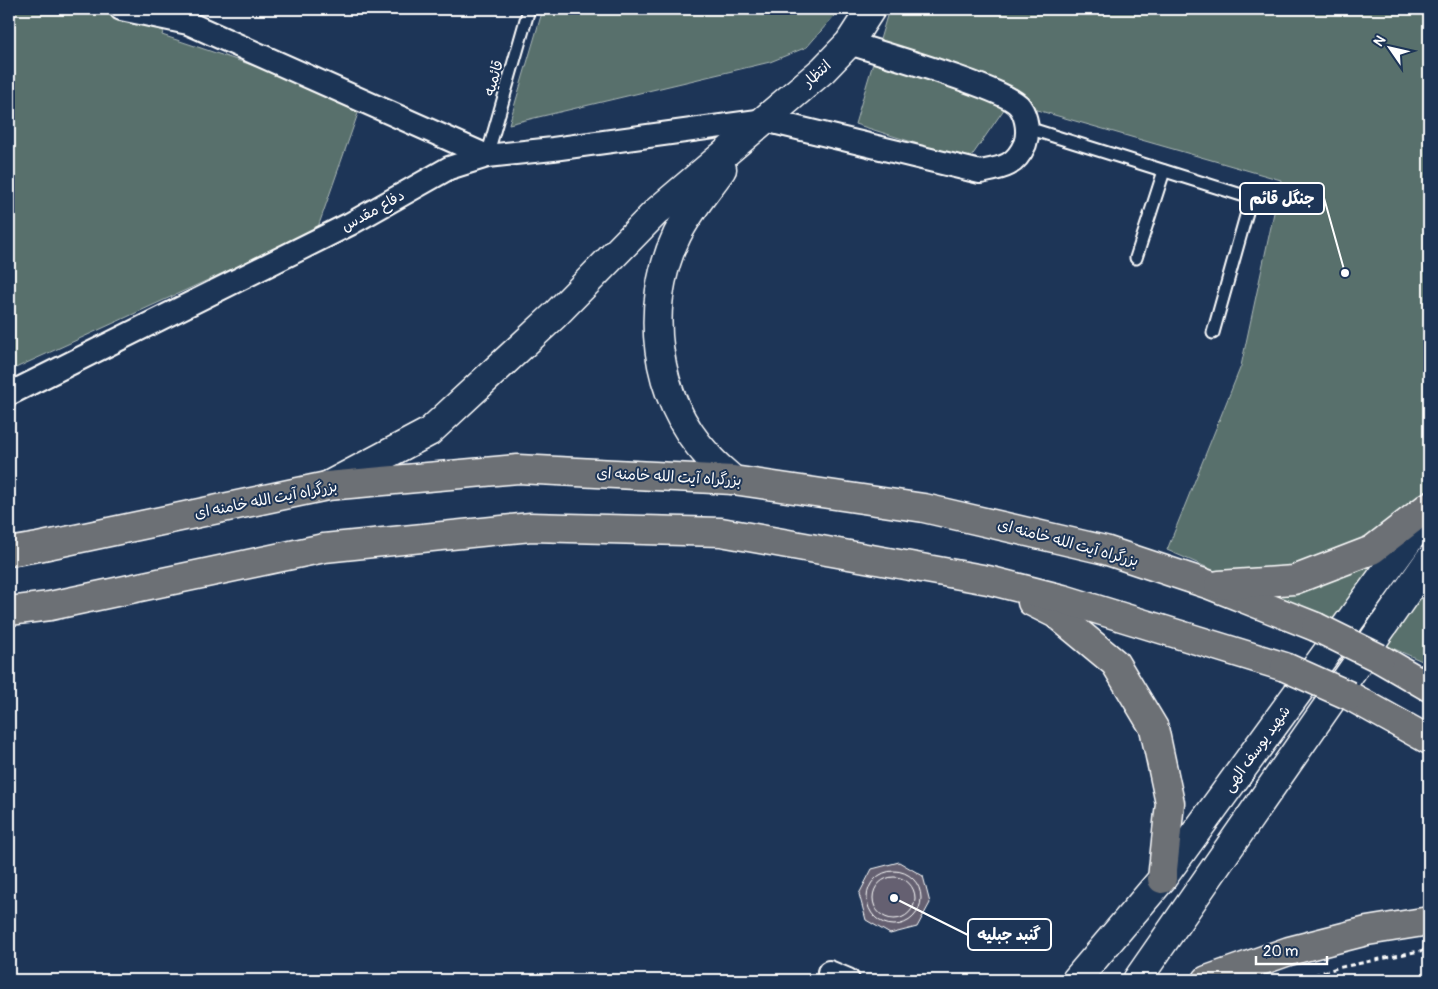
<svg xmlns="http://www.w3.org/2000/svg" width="1438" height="989" font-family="Pangolin,'Playpen Sans Arabic',sans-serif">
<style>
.green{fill:#58706c;stroke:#acb8b6}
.building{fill:#656171;stroke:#fff}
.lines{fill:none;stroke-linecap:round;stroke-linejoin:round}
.lane-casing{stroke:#fff;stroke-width:15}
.street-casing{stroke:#fff;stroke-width:26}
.secondary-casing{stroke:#fff;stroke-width:31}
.highway-casing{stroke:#fff;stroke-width:31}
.path{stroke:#fff;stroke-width:3;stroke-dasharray:5 4;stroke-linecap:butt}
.lane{stroke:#1d3557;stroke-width:11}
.street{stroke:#1d3557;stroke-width:22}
.secondary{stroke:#1d3557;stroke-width:28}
.highway{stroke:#6c6f75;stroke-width:28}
.highway-bridge-casing{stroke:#fff;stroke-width:31;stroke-linecap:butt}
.highway-bridge{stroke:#6c6f75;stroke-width:28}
.labels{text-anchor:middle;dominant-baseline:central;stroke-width:4;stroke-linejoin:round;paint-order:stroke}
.street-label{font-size:15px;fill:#fff;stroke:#1d3557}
.leader{fill:none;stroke:#fff;stroke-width:2}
.callout-dot{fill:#fff;stroke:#1d3557;stroke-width:2}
.callout{fill:#1d3557;stroke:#fff;stroke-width:2}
.callout-label{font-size:16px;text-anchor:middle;font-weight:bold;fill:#fff}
</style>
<rect width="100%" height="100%" fill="#1d3557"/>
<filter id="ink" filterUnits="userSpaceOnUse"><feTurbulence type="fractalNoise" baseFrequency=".02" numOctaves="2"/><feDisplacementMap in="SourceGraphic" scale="10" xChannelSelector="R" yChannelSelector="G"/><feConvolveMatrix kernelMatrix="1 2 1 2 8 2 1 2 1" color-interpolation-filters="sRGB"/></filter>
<g filter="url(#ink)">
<!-- green -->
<g class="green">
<polygon points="9,9 171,9 162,35 362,102 317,230 9,371"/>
<polygon points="543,9 840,9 807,47 770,62 509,124"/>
<polygon points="889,9 1429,9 1429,664 1167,550 1241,366 1281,180 1009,102 969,160 855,124"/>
</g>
<!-- building -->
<g class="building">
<polygon points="899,862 923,876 930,903 917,927 890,934 866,920 859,894 872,869"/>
<circle cx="894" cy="898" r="27"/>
<circle cx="894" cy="898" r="21"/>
</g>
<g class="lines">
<defs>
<g id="lane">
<polyline points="1028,128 1251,198 1213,333"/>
<polyline points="487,156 529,9"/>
<polyline points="1136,258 1164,171"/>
</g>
<g id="street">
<polyline points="121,9 188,23 487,156"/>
<path d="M9,394L350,224L449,168L487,156L553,149L765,120L980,172C1002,168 1015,167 1025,144C1029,133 1027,117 1020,107C1008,89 877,52 849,43"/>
<polyline points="829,972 848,980"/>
</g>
<g id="secondary">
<path d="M722,169C707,190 689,211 677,235C643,306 654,398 708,456C715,465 725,472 733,480"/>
<polyline points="327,486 429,432 554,316 656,212 823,70 849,43 871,9"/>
<polyline points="1076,980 1162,879 1429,512"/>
<polyline points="1137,980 1429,560"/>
</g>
<g id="highway">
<polyline points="9,552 38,547 327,486 518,469 733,480 924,508 1105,550 1210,585 1316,627"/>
<polyline points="1219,585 1294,580 1372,550 1429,506"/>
<polyline points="1032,602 1056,614 1115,663 1154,728 1170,803 1162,879"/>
<polyline points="9,611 50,606 324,548 531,527 721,532 988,580 1063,599 1285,667"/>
<polyline points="1379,658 1429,687"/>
<polyline points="1350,696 1429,740"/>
<polyline points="1207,980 1289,951 1367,931 1429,921"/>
</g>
</defs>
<!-- lane casing -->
<use href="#lane" class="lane-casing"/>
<!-- street casing -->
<use href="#street" class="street-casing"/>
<!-- secondary casing -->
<use href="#secondary" class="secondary-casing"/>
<!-- highway casing -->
<use href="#highway" class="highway-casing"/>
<!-- path -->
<polyline class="path" points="1297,980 1337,968 1429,949"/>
<!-- lane -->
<use href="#lane" class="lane"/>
<!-- street -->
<use href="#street" class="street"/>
<!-- secondary -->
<use href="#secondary" class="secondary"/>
<!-- highway -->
<use href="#highway" class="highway"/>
<defs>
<g id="highway-bridge">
<polyline points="1316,627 1379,658"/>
<polyline points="1285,667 1350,696"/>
</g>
</defs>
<!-- highway-bridge casing -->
<use href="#highway-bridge" class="highway-bridge-casing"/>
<!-- highway-bridge -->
<use href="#highway-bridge" class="highway-bridge"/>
</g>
</g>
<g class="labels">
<!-- street labels -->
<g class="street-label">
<text transform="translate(817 74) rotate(-42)">انتظار</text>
<text transform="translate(494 78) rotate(-74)">قائمیه</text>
<text transform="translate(373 211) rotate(-29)">دفاع مقدس</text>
<text transform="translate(669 477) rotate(3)">بزرگراه آیت الله خامنه ای</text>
<text transform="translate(266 500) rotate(-11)">بزرگراه آیت الله خامنه ای</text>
<text transform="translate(1068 543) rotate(15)">بزرگراه آیت الله خامنه ای</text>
<text transform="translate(1257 749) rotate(-54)">شهید یوسف الهی</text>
</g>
</g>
<!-- callouts -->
<path class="leader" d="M1345 273L1324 198M894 898L968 935"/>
<g class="callout-dot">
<circle cx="1345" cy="273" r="5"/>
<circle cx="894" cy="898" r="5"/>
</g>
<g class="callout">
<rect x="1240" y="183" width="84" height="31" rx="5"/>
<rect x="968" y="919" width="83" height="31" rx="5"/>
</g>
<g class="callout-label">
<text x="1282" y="204">جنگل قائم</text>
<text x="1009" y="940">گنبد جبلیه</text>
</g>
<!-- margin -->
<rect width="1438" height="989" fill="none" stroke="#1d3557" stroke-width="30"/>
<rect x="15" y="15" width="1408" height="959" fill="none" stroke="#fff" stroke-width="2" filter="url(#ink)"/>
<!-- north arrow -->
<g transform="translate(1390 48) rotate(304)" stroke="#1d3557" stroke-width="4" paint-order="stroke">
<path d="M0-4L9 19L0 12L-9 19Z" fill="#ffffff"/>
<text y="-8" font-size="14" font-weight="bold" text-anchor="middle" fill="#ffffff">N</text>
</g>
<!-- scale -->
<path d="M1256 956v8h71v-8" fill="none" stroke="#ffffff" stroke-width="2.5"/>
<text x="1263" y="956" font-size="15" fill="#ffffff" stroke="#1d3557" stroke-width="4" paint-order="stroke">20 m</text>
</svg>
